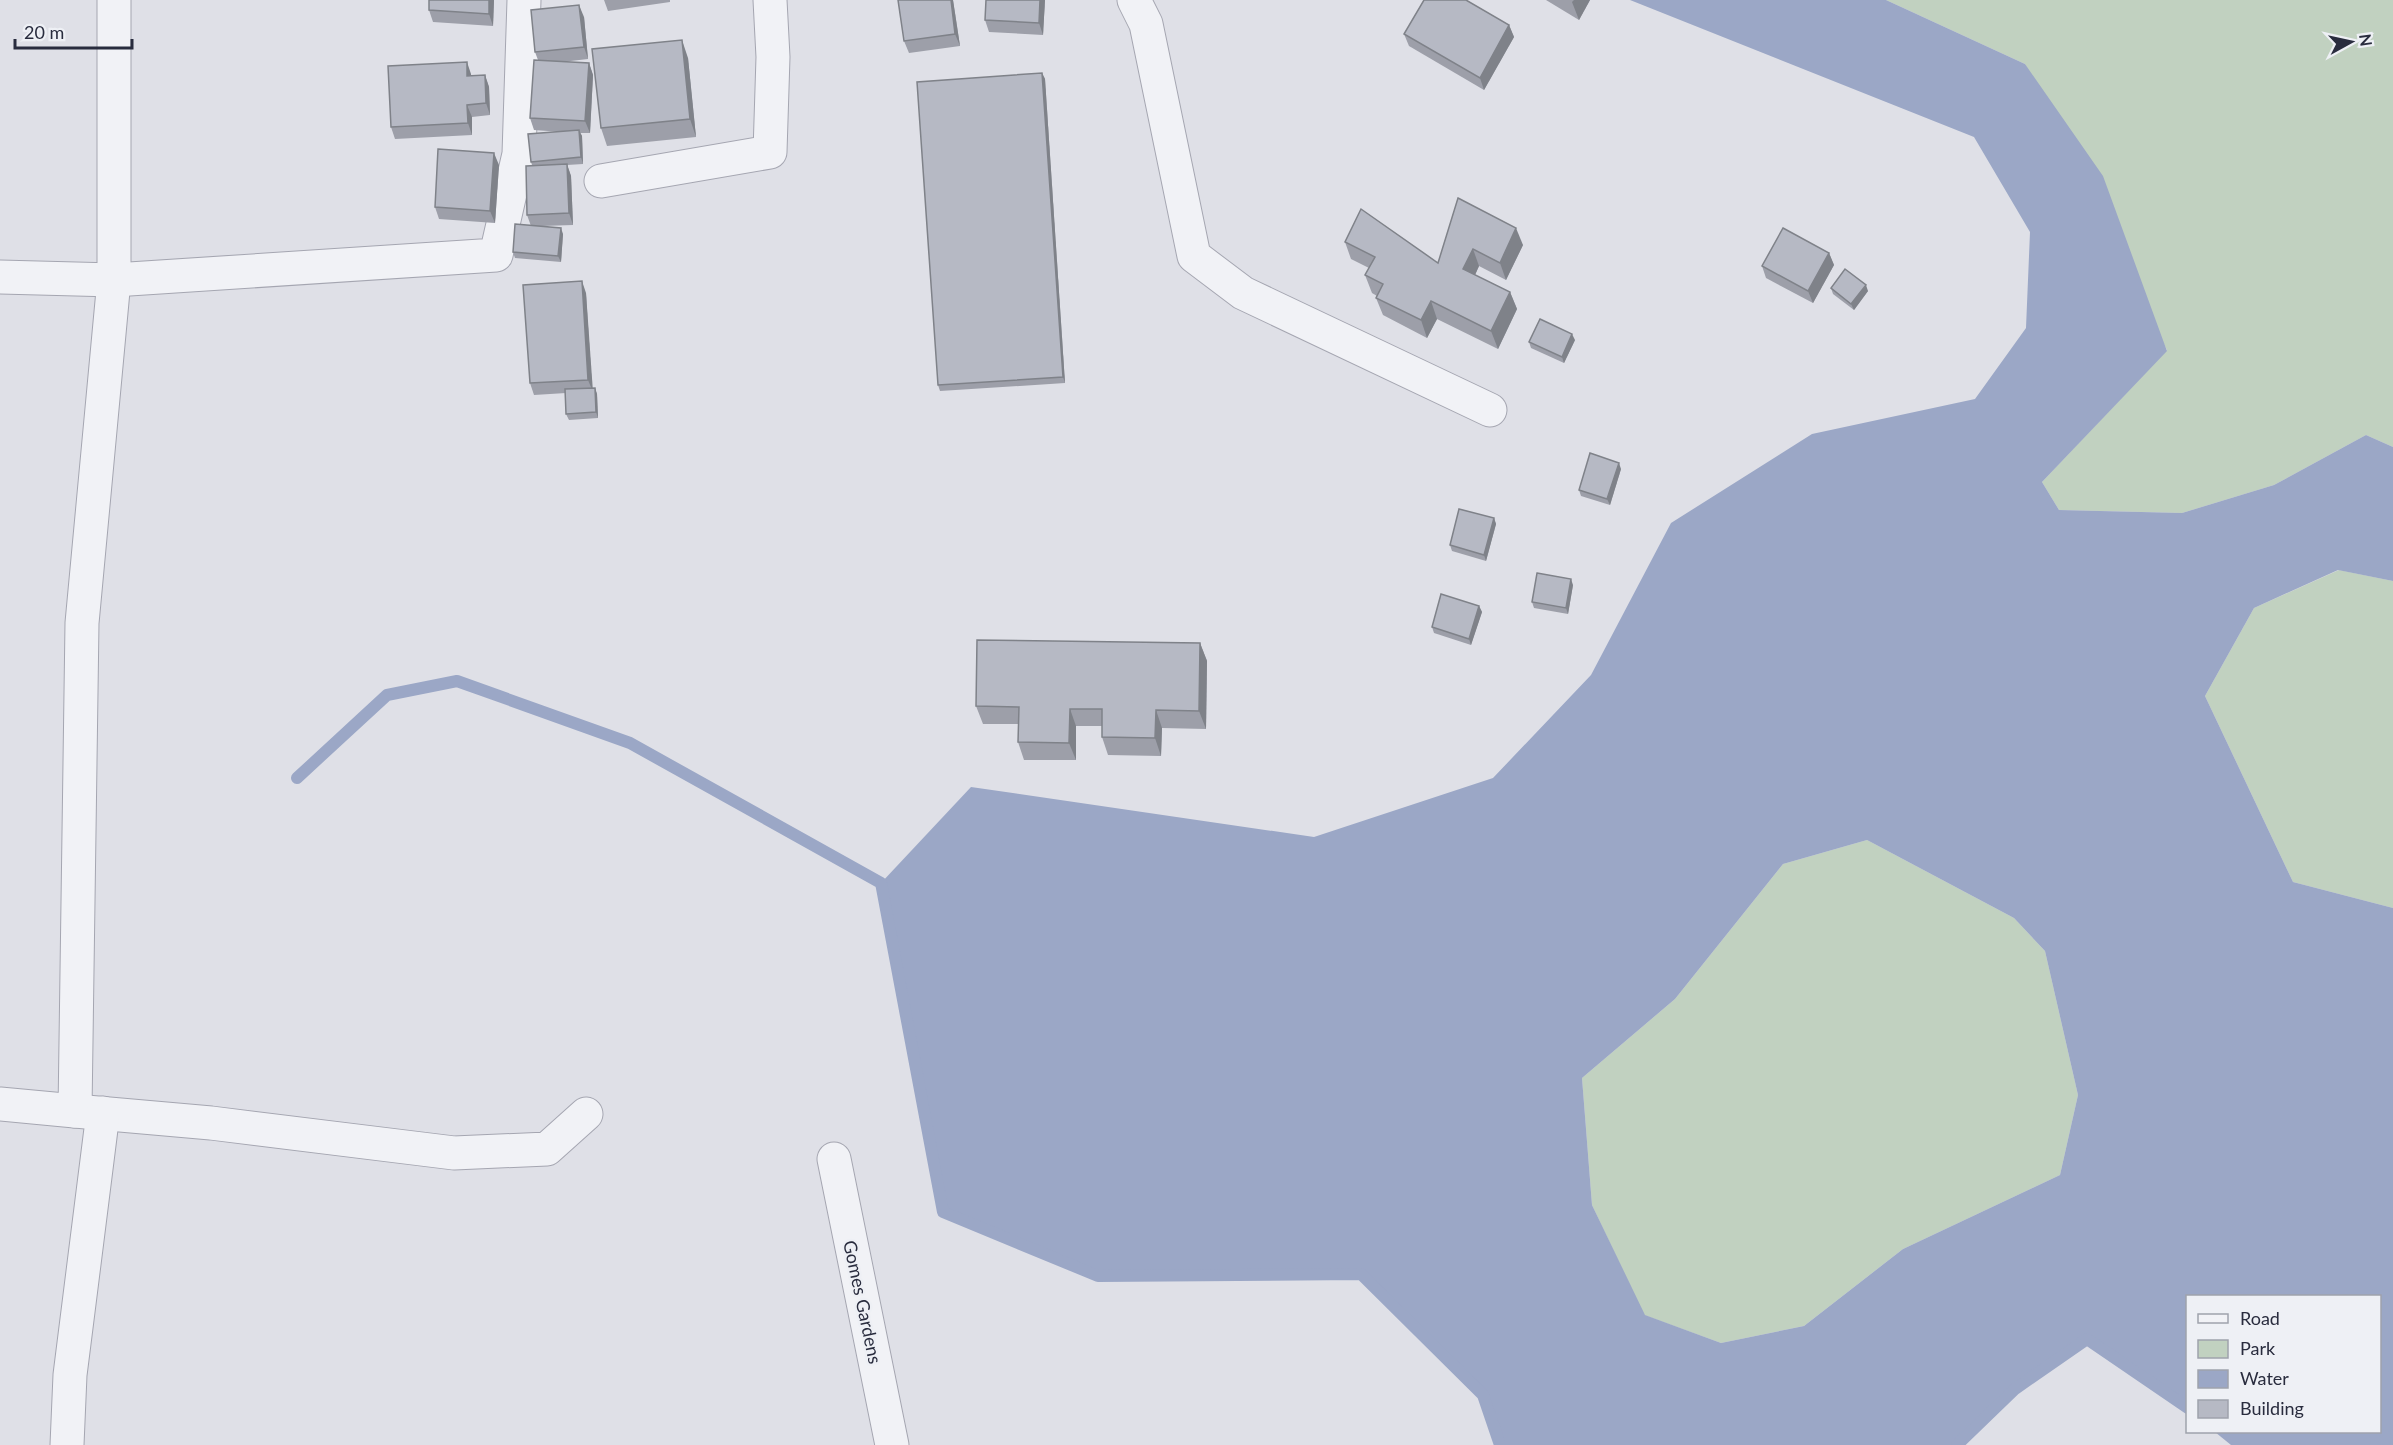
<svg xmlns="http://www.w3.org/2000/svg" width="2393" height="1445" font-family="Lato,sans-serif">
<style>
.green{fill:#c1d1c0}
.water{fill:#9ba7c6;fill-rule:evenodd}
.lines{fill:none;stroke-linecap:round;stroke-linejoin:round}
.stream{stroke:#9ba7c6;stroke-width:12}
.street-casing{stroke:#a5a6b1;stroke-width:35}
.street{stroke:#f1f2f6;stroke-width:33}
.wall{fill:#9d9fa9}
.shaded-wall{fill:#7f8289}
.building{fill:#b6b9c4;stroke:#7f8289;stroke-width:1.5}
.labels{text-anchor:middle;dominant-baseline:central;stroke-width:5;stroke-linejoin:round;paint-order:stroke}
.street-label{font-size:18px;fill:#292c3e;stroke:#eef0f5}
</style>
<rect width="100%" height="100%" fill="#dfe0e7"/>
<!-- green -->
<g class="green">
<polygon points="1886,0 2393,0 2393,447 2366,435 2274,485 2182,513 2059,510 2042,482 2167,350 2025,64"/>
<polygon points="2339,570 2393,581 2393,908 2293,882 2205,696 2254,608"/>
<polygon points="1867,840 2014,918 2045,951 2078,1095 2060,1175 1903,1249 1804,1326 1721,1343 1644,1315 1592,1205 1582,1078 1675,999 1783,864"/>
</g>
<!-- water -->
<path class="water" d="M1630,0H1886L2025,64L2103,176L2167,351L2042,482L2059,510L2182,513L2274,485L2366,435L2393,447V581L2338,570L2254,608L2205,696L2293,882L2393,908V1445H2231L2215,1432H2380V1296H2188L2187,1408L2087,1339L2015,1389L1957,1445H1500L1483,1395L1361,1274L1098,1276L943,1212L881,883L971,787L1314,837L1493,778L1591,675L1671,523L1812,434L1975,399L2026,328L2030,232L1974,137ZM1867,840L2014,918L2045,951L2078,1095L2060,1175L1903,1249L1804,1326L1721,1343L1645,1315L1592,1205L1582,1078L1675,999L1783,864Z"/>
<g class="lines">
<!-- stream -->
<g class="stream">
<polyline points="297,778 387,695 457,681 630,743 881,883 943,1212 1098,1276 1361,1274 1483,1395 1500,1445"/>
<polyline points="1957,1445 2015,1389 2087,1339 2188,1408"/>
</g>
<defs>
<g id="street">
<polyline points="1134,0 1146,24 1194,256 1243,293 1490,410"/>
<polyline points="601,181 770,152 773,57 770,0"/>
<polyline points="0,277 114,280 496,255 519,154 524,0"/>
<polyline points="0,1104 75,1111 82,623 114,280 114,0"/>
<polyline points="75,1111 211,1123 454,1153 547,1149 586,1114"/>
<polyline points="834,1159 892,1445"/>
<polyline points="67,1445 70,1375 103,1113"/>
</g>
</defs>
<!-- street casing -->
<use href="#street" class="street-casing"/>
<!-- street -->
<use href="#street" class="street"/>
</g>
<!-- wall -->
<g class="wall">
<polygon points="494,0 493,26 433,22 429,10"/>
<polygon points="604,0 670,0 670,2 608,11"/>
<polygon points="898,0 953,0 960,46 909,53 904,41"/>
<polygon points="1045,0 1043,35 989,32 985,20"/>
<polygon points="1546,0 1590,0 1579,20"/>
<polygon points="584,17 588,59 562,62 589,63 593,75 590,133 580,133 582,136 583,164 567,165 571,176 573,225 542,226 563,234 561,262 515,258 513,252 531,226 527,215 532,165 531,162 562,132 534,130 530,118 538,60 535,52"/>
<polygon points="1509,25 1514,37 1484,90 1409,46 1404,34"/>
<polygon points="688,58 696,137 607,146 601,128"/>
<polygon points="1042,73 1045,79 1065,383 940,391 938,385"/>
<polygon points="471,74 471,76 485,75 489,87 490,115 472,117 472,135 395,139 391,127"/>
<polygon points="499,165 495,223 439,219 435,207"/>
<polygon points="1458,198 1523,245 1506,280 1479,266 1475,275 1510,292 1517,309 1498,349 1437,319 1427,338 1383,315 1376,298 1377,296 1372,293 1365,275 1369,268 1351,259 1345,242 1438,263"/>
<polygon points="1829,253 1834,265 1813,303 1766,278 1762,266"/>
<polygon points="1831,288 1868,291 1854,310 1833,294"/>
<polygon points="586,293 592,388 595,388 597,394 598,418 569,420 566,414 566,393 534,395 530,383"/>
<polygon points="1575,340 1564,363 1531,348 1529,342"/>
<polygon points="1621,469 1610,505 1581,496 1579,490"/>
<polygon points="1494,518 1496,524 1486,561 1452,551 1450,545"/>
<polygon points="1573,585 1568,614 1534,608 1532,602"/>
<polygon points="1479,606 1482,612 1471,645 1434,633 1432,627"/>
<polygon points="1200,643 1207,661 1206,729 1162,728 1161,756 1108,755 1102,737 1102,726 1076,726 1076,760 1024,760 1018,742 1018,724 983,724 976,706"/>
</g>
<!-- shaded-wall -->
<g class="shaded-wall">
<polygon points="489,0 494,0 493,26 489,14"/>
<polygon points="951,0 953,0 960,46 955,34"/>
<polygon points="1040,0 1045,0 1043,35 1039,23"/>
<polygon points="1574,0 1590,0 1579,20 1572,2"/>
<polygon points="579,5 584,17 588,59 584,47"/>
<polygon points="1509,25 1514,37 1484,90 1480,78"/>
<polygon points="682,40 688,58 696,137 690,119"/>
<polygon points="467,62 471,74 472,88 467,76"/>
<polygon points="589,63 593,75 590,133 585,121"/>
<polygon points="1042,73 1045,79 1065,383 1063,377"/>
<polygon points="485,75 489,87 490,115 486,103"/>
<polygon points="467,105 472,117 472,135 468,123"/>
<polygon points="579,130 582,136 583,164 581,157"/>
<polygon points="494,153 499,165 495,223 490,211"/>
<polygon points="567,164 571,176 573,225 569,213"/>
<polygon points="561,228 563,234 561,262 558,256"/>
<polygon points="1516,228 1523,245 1506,280 1500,263"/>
<polygon points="1473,249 1479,266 1470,286 1463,269"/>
<polygon points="1829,253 1834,265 1813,303 1808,291"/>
<polygon points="582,281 586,293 593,392 588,380"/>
<polygon points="1866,285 1868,291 1854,310 1851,304"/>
<polygon points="1510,292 1517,309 1498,349 1491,331"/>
<polygon points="1431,301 1437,319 1427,338 1421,320"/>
<polygon points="1572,334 1575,340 1564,363 1562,357"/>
<polygon points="595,388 597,394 598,418 596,412"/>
<polygon points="1619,463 1621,469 1610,505 1607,499"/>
<polygon points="1494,518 1496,524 1486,561 1484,555"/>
<polygon points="1571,579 1573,585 1568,614 1566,608"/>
<polygon points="1479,606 1482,612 1471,645 1469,639"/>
<polygon points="1200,643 1207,661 1206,729 1199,711"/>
<polygon points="1070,709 1076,726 1076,760 1069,743"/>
<polygon points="1156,710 1162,728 1161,756 1155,738"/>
</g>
<!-- building -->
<g class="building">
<polygon points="429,0 489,0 489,14 429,10"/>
<polygon points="898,0 951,0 955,34 904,41"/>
<polygon points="986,0 1040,0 1039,23 985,20"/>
<polygon points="1424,0 1466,0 1509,25 1480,78 1404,34"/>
<polygon points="579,5 584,47 535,52 531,10"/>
<polygon points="682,40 690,119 601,128 592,49"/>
<polygon points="534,60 589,63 585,121 530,118"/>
<polygon points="467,62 467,76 485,75 486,103 467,105 468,123 391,127 388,66"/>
<polygon points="1042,73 1063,377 938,385 917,82"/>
<polygon points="579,130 581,157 531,162 528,134"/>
<polygon points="438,149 494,153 490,211 435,207"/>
<polygon points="567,164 569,213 527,215 526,166"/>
<polygon points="1458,198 1516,228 1500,263 1473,249 1463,269 1510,292 1491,331 1431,301 1421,320 1376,298 1383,284 1365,275 1375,257 1345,242 1361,209 1438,263"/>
<polygon points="515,224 561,228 558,256 513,252"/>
<polygon points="1783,228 1829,253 1808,291 1762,266"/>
<polygon points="1845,269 1866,285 1851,304 1831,288"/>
<polygon points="582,281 588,380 530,383 523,285"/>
<polygon points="1540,319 1572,334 1562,357 1529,342"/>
<polygon points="595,388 596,412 566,414 565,389"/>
<polygon points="1590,453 1619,463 1607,499 1579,490"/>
<polygon points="1459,509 1494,518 1484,555 1450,545"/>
<polygon points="1537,573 1571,579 1566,608 1532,602"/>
<polygon points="1441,594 1479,606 1469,639 1432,627"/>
<polygon points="977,640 1200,643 1199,711 1156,710 1155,738 1102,737 1102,709 1070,709 1069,743 1018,742 1019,707 976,706"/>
</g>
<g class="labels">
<!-- street labels -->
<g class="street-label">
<text transform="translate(863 1302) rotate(78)">Gomes Gardens</text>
</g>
</g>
<!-- legend -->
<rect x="2186" y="1295" width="195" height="138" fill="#eef0f5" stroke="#9fa2ac" stroke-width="1.5"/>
<rect x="2198" y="1314" width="30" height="9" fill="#f1f2f6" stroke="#9fa2ac" stroke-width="1.5"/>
<text x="2240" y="1325" font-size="18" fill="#292c3e">Road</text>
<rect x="2198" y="1340" width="30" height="18" fill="#c1d1c0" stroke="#9fa2ac" stroke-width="1.5"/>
<text x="2240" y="1355" font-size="18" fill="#292c3e">Park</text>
<rect x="2198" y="1370" width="30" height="18" fill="#9ba7c6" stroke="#9fa2ac" stroke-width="1.5"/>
<text x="2240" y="1385" font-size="18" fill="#292c3e">Water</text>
<rect x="2198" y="1400" width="30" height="18" fill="#b6b9c4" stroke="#9fa2ac" stroke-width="1.5"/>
<text x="2240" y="1415" font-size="18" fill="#292c3e">Building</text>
<!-- north arrow -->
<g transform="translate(2351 42) rotate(82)" stroke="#eef0f5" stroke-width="4.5" paint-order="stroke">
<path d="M0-4.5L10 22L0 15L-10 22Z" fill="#292c3e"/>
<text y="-9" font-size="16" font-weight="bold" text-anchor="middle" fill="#292c3e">N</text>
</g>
<!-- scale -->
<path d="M15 39v9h117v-9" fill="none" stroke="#292c3e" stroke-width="3"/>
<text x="24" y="39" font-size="18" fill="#292c3e" stroke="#eef0f5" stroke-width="4.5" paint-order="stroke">20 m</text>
</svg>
